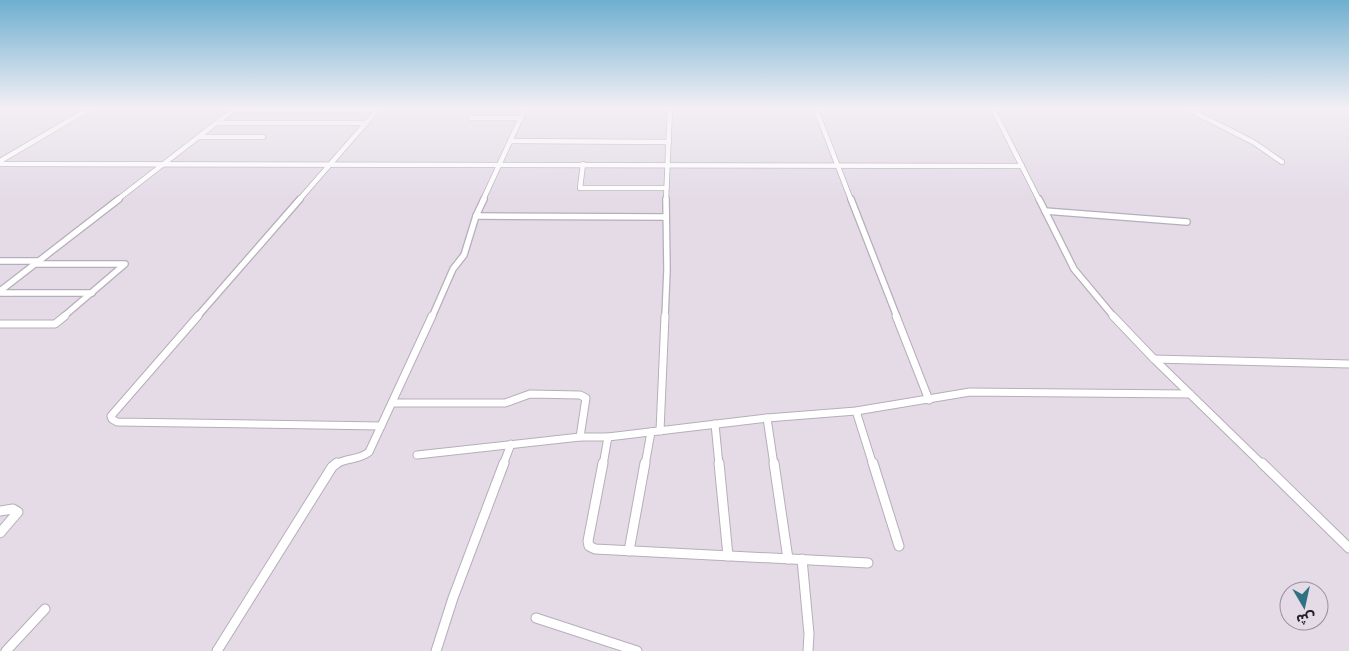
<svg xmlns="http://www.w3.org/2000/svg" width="1349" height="651" font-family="Cabin,'Noto Sans Arabic',sans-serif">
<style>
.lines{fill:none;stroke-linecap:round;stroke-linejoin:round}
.street-far3-casing{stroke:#b6aeba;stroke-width:6}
.street-far2-casing{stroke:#b6aeba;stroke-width:8}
.street-far1-casing{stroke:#b6aeba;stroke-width:9}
.street-casing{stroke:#b6aeba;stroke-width:11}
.street-far3{stroke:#fff;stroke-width:4.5}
.street-far2{stroke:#fff;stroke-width:5.5}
.street-far1{stroke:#fff;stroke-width:7}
.street{stroke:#fff;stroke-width:9}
</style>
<rect width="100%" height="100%" fill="#e4dbe7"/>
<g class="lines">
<defs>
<g id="street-far3">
<polyline points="815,107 851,200"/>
<polyline points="992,107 1039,200"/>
<polyline points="1184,107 1253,142 1282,162"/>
<polyline points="233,110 378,110"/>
<polyline points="471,118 521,118"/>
<polyline points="217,123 367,123"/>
<polyline points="198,137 263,137"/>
<polyline points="510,141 669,142"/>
<polyline points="0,161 92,107"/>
<polyline points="0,164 1022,166"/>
<polyline points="583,164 580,188 666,188"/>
<polyline points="117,200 237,107"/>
<polyline points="299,200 380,107"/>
<polyline points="483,200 524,111"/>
<polyline points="666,200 670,107"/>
</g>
<g id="street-far2">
<polyline points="851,199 897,317"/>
<polyline points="1039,199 1074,269 1114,317"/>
<polyline points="1045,211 1187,222"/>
<polyline points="476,216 665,217"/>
<polyline points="0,261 38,261"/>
<polyline points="34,264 125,264 63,317"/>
<polyline points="0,291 119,199"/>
<polyline points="0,293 92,293"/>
<polyline points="197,317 300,199"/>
<polyline points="432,317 453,269 464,255 476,216 484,199"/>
<polyline points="665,317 667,270 666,199"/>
</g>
<g id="street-far1">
<polyline points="198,316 111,416 112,419 117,422 381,426"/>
<polyline points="896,316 929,400"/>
<polyline points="1113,316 1154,359 1263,465"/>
<polyline points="0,324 55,324 65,316"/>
<polyline points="1154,359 1349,364"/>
<polyline points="393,403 505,403 530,394 580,395 586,398 580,437"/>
<polyline points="856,411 873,465"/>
<polyline points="767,418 774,465"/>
<polyline points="715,424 719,465"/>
<polyline points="660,431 665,316"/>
<polyline points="417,455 580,437 608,437 767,418 856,411 970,392 1190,394"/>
<path d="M335,465C346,457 358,461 369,452L432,316"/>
<polyline points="503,465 511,444"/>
<polyline points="603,465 608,437"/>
<polyline points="645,465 651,432"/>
</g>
<g id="street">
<polyline points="603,463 588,541 589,546 595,549 868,563"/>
<polyline points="719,463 728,556"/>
<polyline points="774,463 788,559"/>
<polyline points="873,463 899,546"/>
<polyline points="1262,463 1349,548"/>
<polyline points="0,511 13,509 18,512 0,533"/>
<polyline points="629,551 645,463"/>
<polyline points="802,559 809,634 808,651"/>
<polyline points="536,618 637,651"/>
<polyline points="6,651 45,609"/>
<polyline points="217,651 332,467 337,463"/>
<polyline points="436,651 453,598 504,463"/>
</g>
</defs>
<!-- street-far3 casing -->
<use href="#street-far3" class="street-far3-casing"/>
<!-- street-far2 casing -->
<use href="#street-far2" class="street-far2-casing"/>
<!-- street-far1 casing -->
<use href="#street-far1" class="street-far1-casing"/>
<!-- street casing -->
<use href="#street" class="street-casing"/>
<!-- street-far3 -->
<use href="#street-far3" class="street-far3"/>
<!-- street-far2 -->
<use href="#street-far2" class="street-far2"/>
<!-- street-far1 -->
<use href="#street-far1" class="street-far1"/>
<!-- street -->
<use href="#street" class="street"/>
</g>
<!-- sky -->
<linearGradient id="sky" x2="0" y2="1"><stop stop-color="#6fafd0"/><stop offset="0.54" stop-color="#f3eff4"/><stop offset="1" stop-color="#f3eff4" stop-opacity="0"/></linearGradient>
<rect width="1349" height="199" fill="url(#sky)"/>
<!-- north arrow -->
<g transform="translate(1304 606) rotate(171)"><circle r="24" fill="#e4dbe7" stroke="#98919a"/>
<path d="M0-4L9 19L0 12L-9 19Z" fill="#307184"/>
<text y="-8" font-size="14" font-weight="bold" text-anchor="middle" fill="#252227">ش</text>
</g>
</svg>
